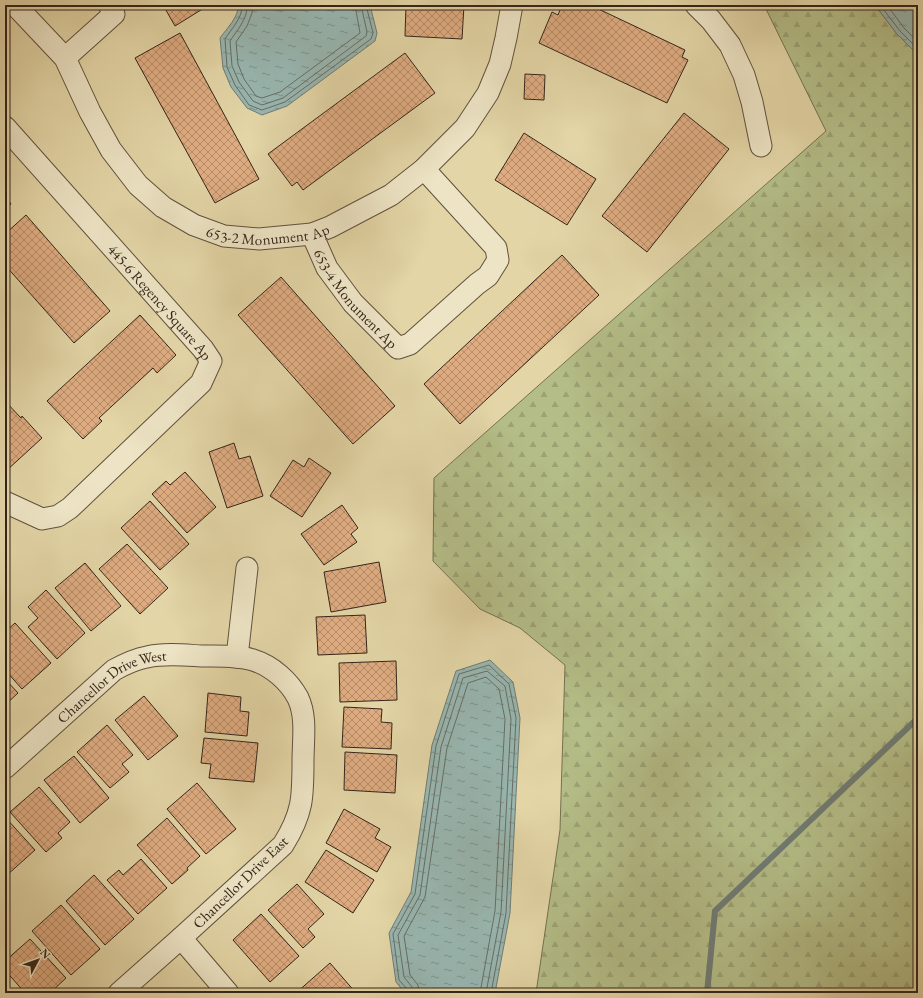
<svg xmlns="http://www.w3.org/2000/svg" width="923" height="998" font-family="'EB Garamond',serif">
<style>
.forest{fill:url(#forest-firs);stroke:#747150}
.water{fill:url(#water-ripples);stroke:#707c74}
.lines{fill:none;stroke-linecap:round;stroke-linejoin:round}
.shore{stroke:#666e65;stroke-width:1}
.stream{stroke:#707c74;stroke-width:6}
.building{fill:url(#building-cross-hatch);stroke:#34251a}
.minor-casing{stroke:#60513d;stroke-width:23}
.minor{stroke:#ede4c5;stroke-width:21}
.labels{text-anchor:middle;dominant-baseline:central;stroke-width:3;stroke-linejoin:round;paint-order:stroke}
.street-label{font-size:15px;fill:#34251a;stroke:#ede4c5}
</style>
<defs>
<pattern id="forest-firs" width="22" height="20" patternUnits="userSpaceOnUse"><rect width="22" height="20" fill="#b4bd87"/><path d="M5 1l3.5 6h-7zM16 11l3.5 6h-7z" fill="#9ba274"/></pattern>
<pattern id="water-ripples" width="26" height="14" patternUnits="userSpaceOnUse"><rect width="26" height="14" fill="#98b6b0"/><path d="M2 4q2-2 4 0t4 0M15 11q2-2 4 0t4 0" fill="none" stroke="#7d948e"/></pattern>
<pattern id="building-cross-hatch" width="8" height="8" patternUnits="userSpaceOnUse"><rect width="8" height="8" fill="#dfac81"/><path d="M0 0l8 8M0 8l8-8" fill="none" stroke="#b68c69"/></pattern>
</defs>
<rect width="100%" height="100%" fill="#e3d5a6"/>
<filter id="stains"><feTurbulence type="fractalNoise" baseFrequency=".005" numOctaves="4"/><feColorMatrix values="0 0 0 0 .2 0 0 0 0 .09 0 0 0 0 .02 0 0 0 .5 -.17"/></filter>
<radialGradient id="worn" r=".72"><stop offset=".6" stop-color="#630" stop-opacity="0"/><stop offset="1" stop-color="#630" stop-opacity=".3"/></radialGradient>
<!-- forest -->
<polygon class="forest" points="764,5 875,5 897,34 918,55 918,993 536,993 560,830 565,665 520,628 480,609 433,561 434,478 826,131"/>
<!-- water -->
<g class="water">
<path d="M238,5H370L377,33L375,41L287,106L262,115L247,108L231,87L223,68L220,38C227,28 239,17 238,5Z"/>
<polygon points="875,5 918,5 918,55 897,34"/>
<polygon points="490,660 513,682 520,718 510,913 495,993 405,993 396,982 389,933 411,892 432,745 456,671"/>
</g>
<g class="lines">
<!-- shore -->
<g class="shore">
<path d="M242,5C243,18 231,29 225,39L227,67L235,85L249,105L262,110L285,102L371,39L373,33L366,5"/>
<path d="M247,5C248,19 237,30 230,41L232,66L239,82L253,101L262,105L283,98L366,36L367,32L361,5"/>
<polyline points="253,5 252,13 247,26 236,42 238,64 244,79 256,96 262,98 280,92 360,33 355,5"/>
<polyline points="880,5 900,31 918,49"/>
<polyline points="887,5 904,28 918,42"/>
<polyline points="408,993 407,989 399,980 393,934 415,894 436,746 459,674 489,665 509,684 516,718 506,913 491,993"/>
<polyline points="413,993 412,987 404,977 398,935 420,895 441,747 463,678 487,671 505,686 511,719 501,912 486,993"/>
<polyline points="419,993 418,985 410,975 404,936 425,897 447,748 468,683 486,677 499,689 505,719 495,911 480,993"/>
</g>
<!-- stream -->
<polyline class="stream" points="707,993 715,911 918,718"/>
</g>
<!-- building -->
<g class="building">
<polygon points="163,5 209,5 175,26"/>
<polygon points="406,5 464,5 462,39 405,36"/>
<polygon points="562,5 590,5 685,50 682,57 688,60 667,103 539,43 552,12 558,15"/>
<polygon points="180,33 259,179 215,203 135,58"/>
<polygon points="405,53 435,93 303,190 297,182 292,186 268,154"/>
<polygon points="525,74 545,75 544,100 524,99"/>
<polygon points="684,113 729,149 647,252 602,216"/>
<polygon points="524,133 596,179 567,225 495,180"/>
<polygon points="5,196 11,204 5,209"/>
<polygon points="26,215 110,311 74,343 5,265 5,234"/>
<polygon points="562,255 599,295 460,424 424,384"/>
<polygon points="281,277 395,406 353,444 238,315"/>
<polygon points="140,315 176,355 157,373 153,368 99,418 102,421 83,439 47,401"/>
<polygon points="5,401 21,418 22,416 42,438 6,471 5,469"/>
<polygon points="234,443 239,459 250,456 263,496 227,508 209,452"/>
<polygon points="309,458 331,473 302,517 270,496 293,460 304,467"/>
<polygon points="185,472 216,507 187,533 152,494 166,481 170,485"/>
<polygon points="150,501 189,544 160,570 121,528"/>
<polygon points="342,505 358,528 351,534 357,542 324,565 301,534"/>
<polygon points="127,544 168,588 140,614 99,569"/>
<polygon points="379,562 386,602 331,612 324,572"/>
<polygon points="85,563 121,606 91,631 55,588"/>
<polygon points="46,590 85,633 57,659 28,627 38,618 28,607"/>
<polygon points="365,615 367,653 318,655 316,617"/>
<polygon points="15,623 51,663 22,689 5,670 5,632"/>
<polygon points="396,661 397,700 340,702 339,663"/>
<polygon points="5,679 18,693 5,705"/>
<polygon points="208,693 241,697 240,711 249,712 247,736 205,732"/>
<polygon points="144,696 178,736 148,760 115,720"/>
<polygon points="344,707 382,709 381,722 392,723 391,749 342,747"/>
<polygon points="107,725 133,755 122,764 129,772 110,788 77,752"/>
<polygon points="204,738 258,743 254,782 209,778 211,764 201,763"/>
<polygon points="345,752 397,755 395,793 344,790"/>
<polygon points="74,756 109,798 80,823 44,780"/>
<polygon points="197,783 236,829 206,854 167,809"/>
<polygon points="39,787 70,822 58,833 62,838 46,852 10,812"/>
<polygon points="344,809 380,829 375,838 391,847 377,872 326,843"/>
<polygon points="5,817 35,850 6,876 5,875"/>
<polygon points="167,818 200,856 187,868 188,870 172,884 137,845"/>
<polygon points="326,850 374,880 353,913 305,882"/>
<polygon points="141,859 167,888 138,914 107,880 119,870 123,875"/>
<polygon points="94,875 134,919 105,945 66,901"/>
<polygon points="297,884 324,914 308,929 315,937 303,948 268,910"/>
<polygon points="61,905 100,949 71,975 32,931"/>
<polygon points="261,914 299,956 270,982 233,940"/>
<polygon points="30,939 66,978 50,993 25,993 5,970 5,961"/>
<polygon points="330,963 356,993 296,993"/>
<polygon points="5,983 15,993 5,993"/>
</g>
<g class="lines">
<defs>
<g id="minor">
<path id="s1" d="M15,5L65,58L90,112L111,150L138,185L163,207L194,225L224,236L259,239L312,234L330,227L391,195L424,169L465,128L488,93L500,64L506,38L512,5"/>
<polyline points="696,5 711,20 730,45 744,75 752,102 761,146"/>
<polyline points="65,58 114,14 109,5"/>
<path id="s2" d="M5,127L203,349L211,361L201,383L70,508L58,516L42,519L5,502"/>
<path id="s3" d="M312,234L327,268L353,303L398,348L410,344L477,284L488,276L498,260L496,248L424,169"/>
<polyline points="237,657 247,568"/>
<path id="s4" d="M5,768L114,670C125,664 135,659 147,657C164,653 184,655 201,656C218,656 237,655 253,660C272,666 289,681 298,698C307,717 303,740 303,761C303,797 303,813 283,845L181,938L119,993"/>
<polyline points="181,938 228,993"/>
</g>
</defs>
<!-- minor casing -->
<use href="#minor" class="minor-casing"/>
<!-- minor -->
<use href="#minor" class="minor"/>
</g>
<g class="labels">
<!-- street labels -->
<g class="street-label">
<text stroke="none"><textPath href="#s1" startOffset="365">653-2 Monument Ap</textPath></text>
<text stroke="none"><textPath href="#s3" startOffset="79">653-4 Monument Ap</textPath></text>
<text stroke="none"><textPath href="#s2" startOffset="234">445-6 Regency Square Ap</textPath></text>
<text stroke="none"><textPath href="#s4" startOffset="137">Chancellor Drive West</textPath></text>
<text transform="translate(240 882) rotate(-44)">Chancellor Drive East</text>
</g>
</g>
<!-- margin -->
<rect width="923" height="998" fill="none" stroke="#e3d5a6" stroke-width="20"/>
<rect x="6" y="6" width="911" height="986" fill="none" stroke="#34251a" stroke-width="2"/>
<rect x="10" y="10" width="903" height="978" fill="none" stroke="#34251a"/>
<!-- north arrow -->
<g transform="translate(38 960) rotate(49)" stroke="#ede4c5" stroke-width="3" paint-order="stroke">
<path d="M0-3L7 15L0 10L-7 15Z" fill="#34251a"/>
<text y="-6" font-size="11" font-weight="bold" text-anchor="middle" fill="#34251a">N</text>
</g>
<rect width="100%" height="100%" filter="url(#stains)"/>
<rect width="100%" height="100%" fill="url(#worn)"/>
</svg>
